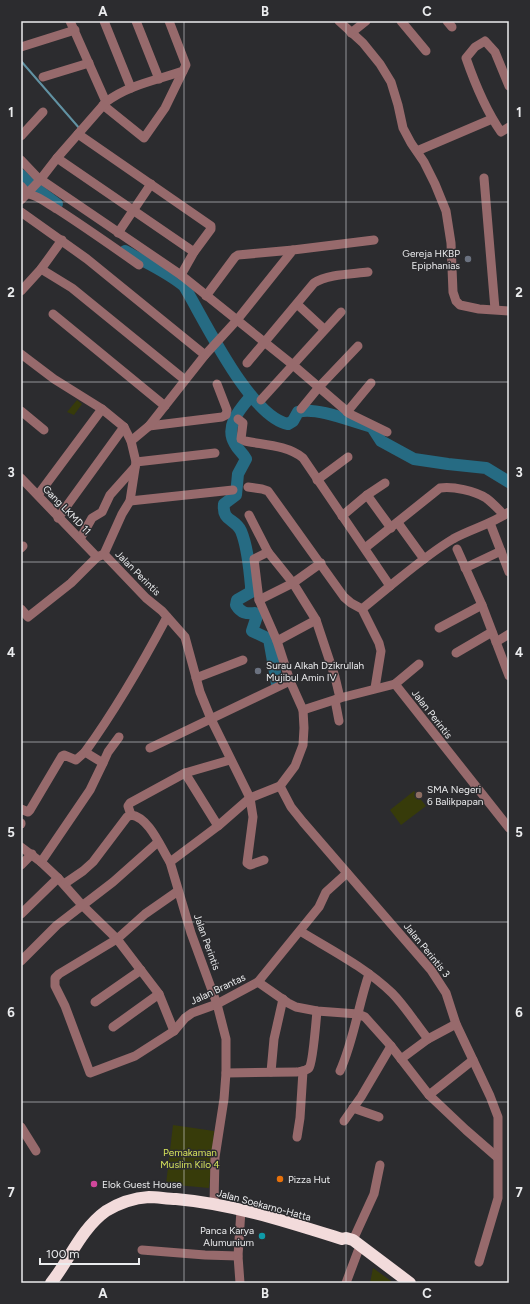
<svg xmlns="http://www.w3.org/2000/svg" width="530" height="1304" font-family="Figtree,sans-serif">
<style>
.green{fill:#373b0a}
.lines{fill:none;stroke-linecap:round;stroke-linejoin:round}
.stream{stroke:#6192a3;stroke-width:2}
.river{stroke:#266b83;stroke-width:12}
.minor{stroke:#976a6c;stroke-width:9}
.highway{stroke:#f2dbdb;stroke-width:12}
.grid{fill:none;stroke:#ebecee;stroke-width:1;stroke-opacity:0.55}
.worship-dot{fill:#6b7280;stroke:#2c2c2f;stroke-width:1.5}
.education-dot{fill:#8d6e63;stroke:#2c2c2f;stroke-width:1.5}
.food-dot{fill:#e8710a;stroke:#2c2c2f;stroke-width:1.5}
.hotel-dot{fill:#d1479c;stroke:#2c2c2f;stroke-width:1.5}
.culture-dot{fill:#0f9aa8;stroke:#2c2c2f;stroke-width:1.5}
.labels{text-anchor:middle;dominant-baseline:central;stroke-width:3;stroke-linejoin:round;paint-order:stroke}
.poi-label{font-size:10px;fill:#ebecee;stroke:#2c2c2f;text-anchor:start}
.street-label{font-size:10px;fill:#ebecee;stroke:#2c2c2f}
.park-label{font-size:10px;fill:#d6e35b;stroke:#2c2c2f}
.neatline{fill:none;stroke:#ebecee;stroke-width:1.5}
.grid-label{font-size:13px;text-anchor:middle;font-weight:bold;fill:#ebecee}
</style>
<rect width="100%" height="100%" fill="#2c2c2f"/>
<!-- green -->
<g class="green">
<polygon points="77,400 82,404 74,415 67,412"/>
<polygon points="414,791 426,806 401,825 390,810"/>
<polygon points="173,1125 214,1131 209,1188 166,1184"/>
<polygon points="373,1268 391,1281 390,1283 370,1283"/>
</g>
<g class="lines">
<!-- stream -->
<polyline class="stream" points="21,61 80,129"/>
<!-- river -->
<g class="river">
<polyline points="21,175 30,184 57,204"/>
<path d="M125,251C144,262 166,271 184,286C204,319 250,417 288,424L293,421L298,412C315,406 354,422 372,427L381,441L414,459L448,464L486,468L509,482"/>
<path d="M251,396C240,409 224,426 235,444C238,450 243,453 246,459L238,474L236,495L224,504C222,522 235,518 241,531C248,548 249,568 251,586V592L237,600L236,605C241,613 246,614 255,613L257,616L252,631L269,639L277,684"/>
</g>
<!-- minor -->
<g class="minor">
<polyline points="70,21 106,102"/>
<polyline points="104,21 131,88"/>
<polyline points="136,21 159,79"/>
<polyline points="339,21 363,43 380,64 391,82 398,105 403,128 411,143 424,162 435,184 446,211 451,243 453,292 456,301 460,305 479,309 509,311"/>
<polyline points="401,21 426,51"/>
<polyline points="447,21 452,27"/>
<polyline points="351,33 366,21"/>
<polyline points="21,47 75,30"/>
<polyline points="43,77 89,63"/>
<path d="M509,86L495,52L485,41L475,47L466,58C475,84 485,109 501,132L509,127"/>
<polyline points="103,105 144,138 165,108 183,71"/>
<polyline points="78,134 211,226 211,229 194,252 181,275"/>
<polyline points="21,136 43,112"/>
<polyline points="417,151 492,119"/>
<polyline points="57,158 194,252"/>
<polyline points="21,160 40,180"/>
<polyline points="484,178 495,309"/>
<polyline points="40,179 181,275 293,365 350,414 387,432"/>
<path d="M21,186L28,194C35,194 50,205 57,209C85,227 112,246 139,265"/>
<path d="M21,200L40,180L57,158L106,102C128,85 157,80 183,71L186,65L169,21"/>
<polyline points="21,212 87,259 205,355"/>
<polyline points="118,233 151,184"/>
<polyline points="41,269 72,288 185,380"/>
<polyline points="21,291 41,269 62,240"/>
<polyline points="206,296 235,257 238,255 293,250"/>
<polyline points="297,304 324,329"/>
<polyline points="53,314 165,406"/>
<polyline points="21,354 54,379 102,409 124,427 131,441 136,462 130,501 122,514 104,554"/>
<path d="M247,363L314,283C327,274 353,274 368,272"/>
<polyline points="261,400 341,312"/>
<polyline points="301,409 319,387 358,346"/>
<polyline points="21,411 44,430"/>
<polyline points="347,412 371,383"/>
<path d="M238,419L243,423L241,439L245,441C264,445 287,445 303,458L390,586C411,569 431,552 453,539C471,529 492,524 509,512"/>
<polyline points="149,426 222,417 226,415 227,410 217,384"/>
<polyline points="131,441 149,426 205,355 237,320 293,250 374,240"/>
<polyline points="136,462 215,453"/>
<polyline points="21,478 97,557"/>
<polyline points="317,480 348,457"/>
<polyline points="248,487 262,489 268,491 344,597 351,603 362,609 379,643 381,651 375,688"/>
<polyline points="38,495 102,409"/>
<polyline points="367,495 391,528"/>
<polyline points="130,501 233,490"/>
<polyline points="249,515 268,552 293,583 316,620 335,677 340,698"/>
<polyline points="342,516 367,495 385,483"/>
<polyline points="58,518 124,427"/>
<polyline points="398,523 424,559"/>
<polyline points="490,523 509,572"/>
<polyline points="80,539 92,518 102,512 110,495 135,467"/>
<polyline points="21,548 23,546"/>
<path d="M365,548L440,488C453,486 475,491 486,498C493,503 498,509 504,515"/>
<polyline points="457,549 482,605 509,676"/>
<polyline points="104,554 146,598 162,611 185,637 200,692 211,719 250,798 253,817 247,863 250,865 264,860"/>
<polyline points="465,568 501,551"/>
<polyline points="259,600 293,583 321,563"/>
<polyline points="21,609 28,617 71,583 97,557 102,555"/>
<polyline points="362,609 390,586"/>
<polyline points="439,628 482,605"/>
<polyline points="277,641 316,620"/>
<polyline points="496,642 509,634"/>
<polyline points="456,653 492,632"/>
<polyline points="196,678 243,660"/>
<polyline points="395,684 419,664"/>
<polyline points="335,700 339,721"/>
<polyline points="303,710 340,698 395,684 509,828"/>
<polyline points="150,748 290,681"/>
<polyline points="103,763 108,752 119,737"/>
<polyline points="185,773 218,826"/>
<polyline points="280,786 291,807 303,822 431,970 446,993 456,1024 490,1096 498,1117 498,1198 479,1262"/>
<polyline points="21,809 28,812 30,810 62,756 64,755 76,760 85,752"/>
<polyline points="131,815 128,806 130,803 185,773 230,760"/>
<polyline points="21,824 21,823"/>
<polyline points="21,847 41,862 58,878 82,905 117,939 159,994 174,1031"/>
<path d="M41,862L90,790L103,763L85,752C116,709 142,664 167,617"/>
<polyline points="21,865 32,854"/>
<path d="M64,884L83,871L93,862L127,817L131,815C149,817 161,848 170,862"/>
<polyline points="178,891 145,914 117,939 59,974 55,978 55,986 65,1006 90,1073 135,1056 174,1031 185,1018 192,1013 217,1004 258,982 319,907 326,892 347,873"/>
<polyline points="21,914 58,878"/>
<path d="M300,931C331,950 365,967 392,993C405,1006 416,1024 428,1039L456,1024"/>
<polyline points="21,961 57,925 113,882 158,842"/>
<polyline points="258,982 288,1003 296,1007 317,1011 358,1014 365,1017 391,1046 429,1095 466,1130 497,1157"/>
<polyline points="95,1002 141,970"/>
<polyline points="113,1027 159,994"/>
<polyline points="401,1059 428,1039"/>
<path d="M340,1071C354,1040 358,1006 369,974"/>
<polyline points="271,1072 274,1039 283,999"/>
<path d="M226,1073L297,1072C301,1071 306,1071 309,1068C313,1063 316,1021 317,1011"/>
<polyline points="429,1095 473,1060"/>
<polyline points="353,1108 379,1117"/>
<polyline points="344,1121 361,1097 391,1046"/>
<polyline points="21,1127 36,1151"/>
<polyline points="297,1137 300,1118 303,1071"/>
<polyline points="214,1204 215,1157 224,1099 226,1073 226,1039 217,1004 191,933 170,862 218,826 250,798 280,786 295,766 303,745 304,728 303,710 290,681 277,641 259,600 254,559 268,552"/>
<polyline points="353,1240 374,1194 380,1165"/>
<polyline points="142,1250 205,1255 238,1256"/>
<polyline points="240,1283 238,1256 241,1210"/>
<polyline points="346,1283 358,1251"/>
</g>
<!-- highway -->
<path class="highway" d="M51,1283C70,1259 81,1229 106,1211C119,1203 134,1198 149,1197C158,1197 167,1199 176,1199C233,1204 288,1222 342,1239L346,1238L353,1240L410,1283"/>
</g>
<!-- grid -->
<path class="grid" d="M184,21V1283M346,21V1283M21,202H509M21,382H509M21,562H509M21,742H509M21,922H509M21,1102H509"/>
<!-- markers -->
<g class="worship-dot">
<circle cx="468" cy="259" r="4"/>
<circle cx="258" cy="671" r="4"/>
</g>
<circle class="education-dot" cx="419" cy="795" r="4"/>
<circle class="food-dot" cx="280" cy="1179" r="4"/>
<circle class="hotel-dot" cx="94" cy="1184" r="4"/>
<circle class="culture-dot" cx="262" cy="1236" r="4"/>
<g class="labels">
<!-- poi labels -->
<g class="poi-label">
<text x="460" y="253" text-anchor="end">Gereja HKBP<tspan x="460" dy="12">Epiphanias</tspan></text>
<text x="266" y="665">Surau Alkah Dzikrullah<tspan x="266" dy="12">Mujibul Amin IV</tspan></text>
<text x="427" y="789">SMA Negeri<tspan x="427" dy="12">6 Balikpapan</tspan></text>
<text x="288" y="1179">Pizza Hut</text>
<text x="102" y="1184">Elok Guest House</text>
<text x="254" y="1230" text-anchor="end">Panca Karya<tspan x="254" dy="12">Alumunium</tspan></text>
</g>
<!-- street labels -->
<g class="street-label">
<text transform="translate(67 510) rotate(46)">Gang LKMD 11</text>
<text transform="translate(138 573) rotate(45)">Jalan Perintis</text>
<text transform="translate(432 714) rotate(52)">Jalan Perintis</text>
<text transform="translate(207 942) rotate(70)">Jalan Perintis</text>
<text transform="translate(427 950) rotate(51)">Jalan Perintis 3</text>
<text transform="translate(218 989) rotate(-25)">Jalan Brantas</text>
<text transform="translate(264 1205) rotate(15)">Jalan Soekarno-Hatta</text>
</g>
<!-- park labels -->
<g class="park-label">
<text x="190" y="1152">Pemakaman<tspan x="190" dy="12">Muslim Kilo 4</tspan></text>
</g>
</g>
<!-- border -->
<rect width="530" height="1304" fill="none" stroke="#2c2c2f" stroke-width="44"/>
<!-- scale -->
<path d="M40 1258v6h99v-6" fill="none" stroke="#ebecee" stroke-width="2"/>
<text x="46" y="1258" font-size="12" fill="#ebecee" stroke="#2c2c2f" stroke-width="3" paint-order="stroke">100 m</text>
<rect x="22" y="22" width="486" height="1260" class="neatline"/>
<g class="grid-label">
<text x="103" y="16">A</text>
<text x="265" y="16">B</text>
<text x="427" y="16">C</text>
<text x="11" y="117">1</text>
<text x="519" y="117">1</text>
<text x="11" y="297">2</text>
<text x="519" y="297">2</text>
<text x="11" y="477">3</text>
<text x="519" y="477">3</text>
<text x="11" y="657">4</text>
<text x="519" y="657">4</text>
<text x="11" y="837">5</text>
<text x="519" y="837">5</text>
<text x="11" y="1017">6</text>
<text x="519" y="1017">6</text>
<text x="11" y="1197">7</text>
<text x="519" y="1197">7</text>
<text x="103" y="1298">A</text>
<text x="265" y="1298">B</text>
<text x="427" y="1298">C</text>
</g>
</svg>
